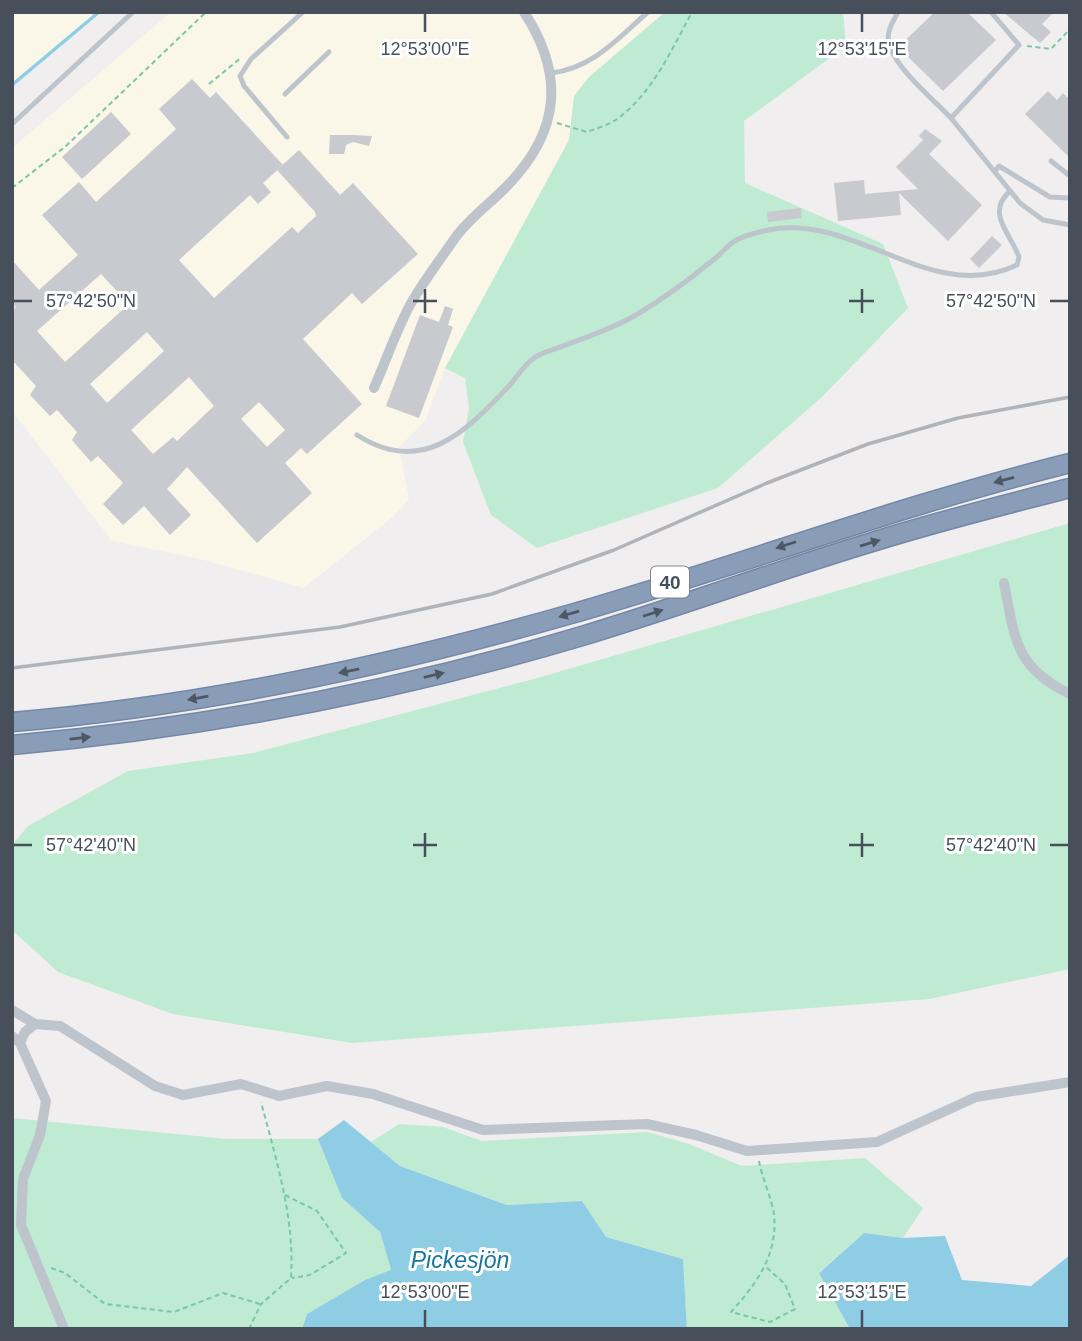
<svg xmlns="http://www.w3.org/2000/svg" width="1082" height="1341" font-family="Arial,sans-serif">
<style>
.commercial{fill:#faf6e8}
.green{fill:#bfebd3}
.water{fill:#8fcde5}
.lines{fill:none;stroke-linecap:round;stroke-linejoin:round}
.stream{stroke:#8fcde5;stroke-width:3.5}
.building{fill:#c8cad0;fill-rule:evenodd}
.highway-casing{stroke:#7488a5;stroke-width:21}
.path{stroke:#79c7a6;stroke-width:2;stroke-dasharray:5 3.5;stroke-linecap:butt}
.lane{stroke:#bdc4cc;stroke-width:5}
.street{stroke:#bdc4cc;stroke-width:10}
.highway{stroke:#899db9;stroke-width:18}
.rail{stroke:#b0b3b8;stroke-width:3.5}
.oneway{fill:#4e5864}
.ticks{fill:none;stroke:#47505a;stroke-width:2.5}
.labels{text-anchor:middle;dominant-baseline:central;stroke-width:6;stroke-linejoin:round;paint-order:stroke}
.shield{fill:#fff;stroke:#7e848c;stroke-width:2}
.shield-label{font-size:19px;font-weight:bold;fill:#47505a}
.water-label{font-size:23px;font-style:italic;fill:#16779e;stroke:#fff}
.ticks-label{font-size:18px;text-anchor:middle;fill:#47505a;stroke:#fff;stroke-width:6;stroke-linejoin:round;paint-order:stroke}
</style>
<rect width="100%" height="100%" fill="#f0eeee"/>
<!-- commercial -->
<g class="commercial">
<polygon points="12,12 102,12 12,87"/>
<polygon points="171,12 665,12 589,77 574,96 569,140 445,368 425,421 399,447 409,499 394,516 304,588 200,559 112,541 12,411 12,148"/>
</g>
<!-- green -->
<g class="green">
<polygon points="665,12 843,12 846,46 744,121 745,183 883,244 908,308 822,397 718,488 537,548 491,515 463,442 469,408 465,378 445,368 569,140 574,96 589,77"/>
<polygon points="1070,523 1070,969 929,999 352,1043 173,1014 58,972 12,930 12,845 28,826 128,771 253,753 534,679"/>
<polygon points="12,1118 227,1139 318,1139 342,1198 380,1232 391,1271 365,1280 307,1314 302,1329 12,1329"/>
<polygon points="399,1124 443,1127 482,1141 648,1132 689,1144 742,1166 865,1158 923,1208 903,1238 864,1233 819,1272 850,1329 687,1329 683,1259 606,1237 582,1201 508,1205 400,1166 371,1142"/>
</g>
<!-- water -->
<g class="water">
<polygon points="344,1120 400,1166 507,1205 582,1201 606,1237 683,1259 687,1329 302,1329 307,1314 365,1280 391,1270 380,1232 342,1198 318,1139"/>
<polygon points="864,1233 903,1238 945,1236 962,1280 1031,1286 1070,1255 1070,1329 850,1329 819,1273"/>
</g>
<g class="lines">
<!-- stream -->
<polyline class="stream" points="12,85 99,12"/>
</g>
<!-- building -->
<g class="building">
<polygon points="935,12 967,12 996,40 943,91 898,47"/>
<polygon points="1003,12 1054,12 1042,24 1051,32 1040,43"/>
<path d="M192,79L210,98L216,92L283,165L263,183L271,192L258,204L250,195L179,260L214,298L292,227L298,233L316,216L315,212L277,170L299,150L340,195L353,183L418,254L362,304L352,293L303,339L362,404L307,454L301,448L285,463L312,493L257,543L187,467L167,489L191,515L170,535L144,506L123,525L103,504L123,483L98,456L91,462L72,440L77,432L57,410L50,416L30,395L36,386L12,360V311L16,307L12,303V260L39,290L78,255L42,215L79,182L96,202L176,129L159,109ZM101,274L129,304L65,362L37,331ZM147,332L164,351L107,403L90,384ZM189,377L214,406L177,441L173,437L153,454L131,430ZM259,402L285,430L267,447L241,419Z"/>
<polygon points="1048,91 1057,100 1063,93 1070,100 1070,158 1025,114"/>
<polygon points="111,112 131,134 82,179 62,157"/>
<polygon points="925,129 942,141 929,154 982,205 948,241 899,193 901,215 838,221 834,183 864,180 865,194 918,189 896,167 923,140 919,136"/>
<polygon points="330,135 353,135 372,136 369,146 353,142 346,145 344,154 329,154"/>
<polygon points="801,208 802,218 768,222 767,212"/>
<polygon points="992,236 1002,245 979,268 970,259"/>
<polygon points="445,306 453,309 448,325 453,327 419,418 386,406 420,315 439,322"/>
</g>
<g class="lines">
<defs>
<g id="highway">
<path d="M12,722C202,706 389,666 571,614C738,566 901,505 1070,463"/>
<path d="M12,745C205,728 397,691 582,636C678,607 773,572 869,543C935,522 1003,505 1070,488"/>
</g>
</defs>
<!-- highway casing -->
<use href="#highway" class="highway-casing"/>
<!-- path -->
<g class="path">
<polyline points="1027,46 1051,49 1070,29"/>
<polyline points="209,84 242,57"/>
<path d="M557,123L587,132C597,128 609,125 617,119C652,94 672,49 692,12"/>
<polyline points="12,188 66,146 206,12"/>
<polyline points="12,224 13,225"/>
<path d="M759,1161C762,1178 772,1199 774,1214C778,1255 757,1283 731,1312L770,1322L795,1309L785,1284L766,1267"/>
<polyline points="285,1195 317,1211 346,1253 310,1275 292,1278"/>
<polyline points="51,1268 65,1273 105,1304 174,1312 223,1293 260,1304"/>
<path d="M249,1329L261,1304L291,1278C295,1219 276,1159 261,1102"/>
</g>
<!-- lane -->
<g class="lane">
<path d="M898,12C893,22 886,31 889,43C894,67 934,100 951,118L1019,45L991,12"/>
<path d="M551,73C593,68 617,39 648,12"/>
<polyline points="285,94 329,52"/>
<polyline points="951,118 1020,203 1043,220 1070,225"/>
<polyline points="12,124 133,12"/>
<polyline points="287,137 244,86 240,76 251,59 303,12"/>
<polyline points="1051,161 1070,176"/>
<polyline points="995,171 999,166 1050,197 1070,198"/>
<path d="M357,435C421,476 464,434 509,386C517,377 524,365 534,358C541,352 554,350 563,346C587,337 614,328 636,315C663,299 689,280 713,260C720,255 726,247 733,242C743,235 756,233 768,230C855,212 931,306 1017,265L1019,257C1011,234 985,213 1010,191"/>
</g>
<!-- street -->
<g class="street">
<path d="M374,388C386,361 396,331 410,305C423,282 440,260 455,238C469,218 491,203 508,185C560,131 565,75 524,12"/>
<path d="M1004,583C1015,638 1014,667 1070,694"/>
<polyline points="12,1010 35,1024 60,1026 155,1086 183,1095 241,1084 279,1096 327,1086 373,1094 483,1130 647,1124 696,1135 747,1151 877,1142 976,1097 1070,1082"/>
<polyline points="12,1036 20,1043 46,1101 40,1135 23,1179 21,1225 64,1329"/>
<polyline points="20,1043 25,1032 35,1024"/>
</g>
<!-- highway -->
<use href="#highway" class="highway"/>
<!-- rail -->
<polyline class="rail" points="12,668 340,627 492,594 614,550 767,483 868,444 958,418 1070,397"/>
</g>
<!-- one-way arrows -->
<defs><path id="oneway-solid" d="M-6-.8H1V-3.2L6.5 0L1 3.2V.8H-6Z" transform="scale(1.75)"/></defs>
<g class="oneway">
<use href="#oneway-solid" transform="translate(1004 480) rotate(165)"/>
<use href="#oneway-solid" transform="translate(870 543) rotate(-17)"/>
<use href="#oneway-solid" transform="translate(786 545) rotate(162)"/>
<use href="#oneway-solid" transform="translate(653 613) rotate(-18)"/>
<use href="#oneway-solid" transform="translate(569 614) rotate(164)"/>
<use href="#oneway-solid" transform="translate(349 671) rotate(168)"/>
<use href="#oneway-solid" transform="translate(434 675) rotate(-13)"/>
<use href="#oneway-solid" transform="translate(198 698) rotate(170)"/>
<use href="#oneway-solid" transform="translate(80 738) rotate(-6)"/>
</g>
<!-- ticks -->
<path class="ticks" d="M425,14V32M862,14V32M425,289V313M862,289V313M14,301H32M413,301H437M849,301H874M1050,301H1068M425,833V857M862,833V857M14,845H32M413,845H437M849,845H874M1050,845H1068M425,1310V1327M862,1310V1327"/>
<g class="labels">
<!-- shield labels -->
<rect class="shield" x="651" y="566.5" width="38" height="31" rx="5"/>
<g class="shield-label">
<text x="670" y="582">40</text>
</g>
<!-- water labels -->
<g class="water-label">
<text x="460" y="1260">Pickesjön</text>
</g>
</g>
<g class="ticks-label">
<text x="425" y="55">12°53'00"E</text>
<text x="862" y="55">12°53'15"E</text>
<text x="91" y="307">57°42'50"N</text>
<text x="991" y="307">57°42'50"N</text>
<text x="91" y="851">57°42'40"N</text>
<text x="991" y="851">57°42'40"N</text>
<text x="425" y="1298">12°53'00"E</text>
<text x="862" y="1298">12°53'15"E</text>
</g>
<!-- border -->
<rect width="1082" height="1341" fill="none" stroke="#47505a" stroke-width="28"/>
</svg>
